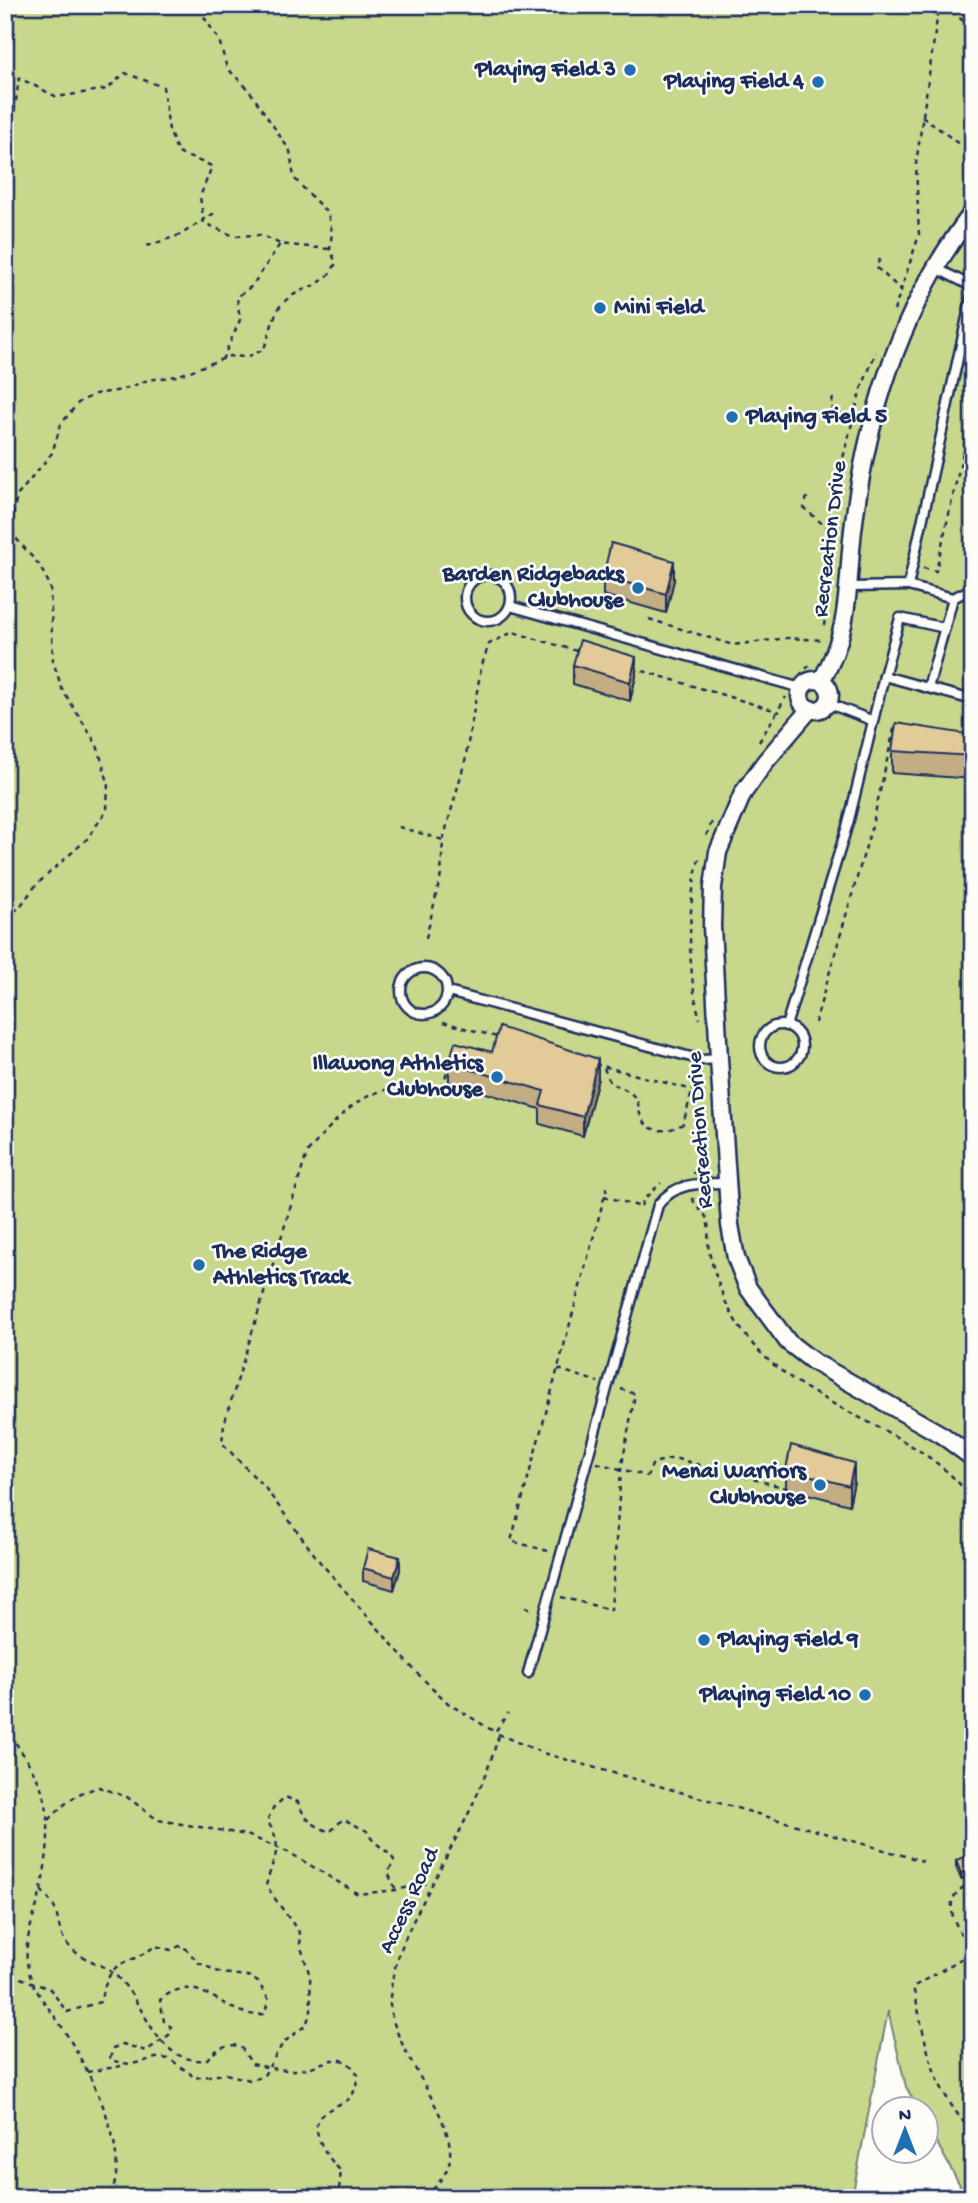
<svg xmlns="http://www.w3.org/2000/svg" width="978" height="2203" font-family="'Gochi Hand',sans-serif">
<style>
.green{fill:#c7d88c;stroke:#718475;stroke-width:2}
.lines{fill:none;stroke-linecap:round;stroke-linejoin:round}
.lane-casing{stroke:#1b2f5e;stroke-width:13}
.street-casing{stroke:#1b2f5e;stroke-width:21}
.path{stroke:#1b2f5e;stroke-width:2.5;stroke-dasharray:5 5;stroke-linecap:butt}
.lane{stroke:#fdfcf7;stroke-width:8}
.street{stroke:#fdfcf7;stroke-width:16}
.wall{fill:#c3ae84;stroke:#1b2f5e;stroke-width:2}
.shaded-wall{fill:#9f8d6b;stroke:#1b2f5e;stroke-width:2}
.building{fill:#e3ca99;stroke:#1b2f5e;stroke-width:2}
.poi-dot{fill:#1f6fb2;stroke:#fdfcf7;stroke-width:2.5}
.labels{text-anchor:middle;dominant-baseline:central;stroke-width:5;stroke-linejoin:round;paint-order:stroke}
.poi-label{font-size:23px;font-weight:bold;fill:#1b2f5e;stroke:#fdfcf7;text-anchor:end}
.street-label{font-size:23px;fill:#1b2f5e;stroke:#fdfcf7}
</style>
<rect width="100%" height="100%" fill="#fdfcf7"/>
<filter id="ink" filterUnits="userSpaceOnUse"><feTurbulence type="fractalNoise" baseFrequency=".0143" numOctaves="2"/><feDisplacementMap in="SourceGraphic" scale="14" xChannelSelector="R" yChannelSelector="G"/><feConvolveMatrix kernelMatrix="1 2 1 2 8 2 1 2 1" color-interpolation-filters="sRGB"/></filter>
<g filter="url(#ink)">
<!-- green -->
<polygon class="green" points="5,5 973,5 973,2198 967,2198 926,2123 926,2108 918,2108 906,2087 888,2011 852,2198 5,2198"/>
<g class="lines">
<defs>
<g id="lane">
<polyline points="936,268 973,287"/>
<circle cx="488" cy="598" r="23"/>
<polyline points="850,587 908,586 973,290"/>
<polyline points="953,598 973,588"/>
<polyline points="510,606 801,688"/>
<polyline points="884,676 900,618 945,628"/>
<polyline points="928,688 973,700"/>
<polyline points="969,699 973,683"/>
<polyline points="827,703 871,720"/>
<circle cx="424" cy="991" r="23"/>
<polyline points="448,992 702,1060 719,1059"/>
<circle cx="781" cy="1046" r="21"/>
<polyline points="786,1026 849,820 884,676 928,688 953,598 908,586"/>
<path d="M528,1673L658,1205C675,1182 700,1183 727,1183"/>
</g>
<g id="street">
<circle cx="815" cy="695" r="15"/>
<path d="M821,681C853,628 846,580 854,522C868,410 904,302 973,212"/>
<polyline points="810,709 765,762 743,793 718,852 713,887 712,926 719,1059 730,1225 736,1258 748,1288 788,1342 814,1362 942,1435 973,1458"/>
</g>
</defs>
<!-- lane casing -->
<use href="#lane" class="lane-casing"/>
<!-- street casing -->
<use href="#street" class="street-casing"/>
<!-- path -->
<g class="path">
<polyline points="944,5 973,29"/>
<polyline points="922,116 959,144"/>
<polyline points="5,123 13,123 19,78 57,97 107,89 125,73 163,87 169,130 178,153 212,166 200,197 204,223 234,236 261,235 280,244 330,249"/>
<polyline points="147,246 180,235 216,212"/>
<polyline points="880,259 876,267 902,291"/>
<polyline points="894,311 919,235 916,164 939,5"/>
<polyline points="222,360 240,320 237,297 252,286 280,244"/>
<polyline points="833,398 831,407 852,421"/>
<polyline points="807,497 804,508 833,533"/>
<polyline points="923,568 936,571 973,408"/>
<polyline points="649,619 733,645 788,638 822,640"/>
<polyline points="824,626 842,462 860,392 876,352"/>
<polyline points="633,668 780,712"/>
<polyline points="799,676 811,664"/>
<polyline points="759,742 786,697"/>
<polyline points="399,827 443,840"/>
<polyline points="706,836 713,819"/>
<path d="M699,859C687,903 687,975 700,1019"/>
<path d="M5,917L19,908L36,885L87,839L107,810L108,782L97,745L62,689L53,661L50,585L39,565L14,536L12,518L17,496L52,453L61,424L78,403L95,394L122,390L148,380L177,376L230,356L247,357L263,350C270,337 272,316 281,305C300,284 323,291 336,263L330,249L332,232L328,214L294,178L290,151L249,90L227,68L219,40L196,5"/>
<polyline points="426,938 441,875 443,840 465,761 481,668 489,644 513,632 580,652"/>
<polyline points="443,1022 497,1037"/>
<polyline points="815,1023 873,822 895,725"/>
<path d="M450,1063L442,1088C373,1080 351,1101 307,1153L224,1424L222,1443L266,1489L320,1562L417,1673L449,1704L495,1732L508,1713"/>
<polyline points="595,1064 704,1093"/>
<path d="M604,1068L610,1083C620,1087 631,1090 637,1101C639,1106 639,1112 641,1117C650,1135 668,1132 683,1124L692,1092"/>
<polyline points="694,1174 706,1126"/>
<polyline points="604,1196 641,1207"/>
<path d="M693,1198C694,1208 704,1211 707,1219C710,1229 707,1242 709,1252C715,1276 725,1306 739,1326C795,1412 921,1423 973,1501"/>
<polyline points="641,1206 644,1199 661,1183"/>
<polyline points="558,1369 598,1382"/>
<polyline points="597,1463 647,1476 653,1463 674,1458 786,1488"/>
<polyline points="548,1551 511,1541 607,1187"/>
<polyline points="561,1597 611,1610 621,1470 635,1394 621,1389"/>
<polyline points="525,1607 533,1609"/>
<path d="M5,1726C17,1746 34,1768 42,1790C53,1820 47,1859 41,1890C35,1917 21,1943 29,1972C36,1997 55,2014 67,2035C91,2076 134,2153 109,2198"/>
<polyline points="498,1734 543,1753 923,1861"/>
<polyline points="49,1820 65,1804 81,1793 99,1787 127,1797 158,1820 247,1835 290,1853 358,1894 396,1890 432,1882"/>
<path d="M973,1882C934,1899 957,1926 973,1955"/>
<path d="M41,1890C45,1895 51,1901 54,1907C59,1918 58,1932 66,1942C78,1960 99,1961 114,1974C148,2003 153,2064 206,2060C217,2049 224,2043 240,2046L252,2064C266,2067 281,2071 296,2070C322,2069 340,2044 358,2075C353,2107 345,2098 324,2113C304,2127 330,2161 341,2171L338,2198"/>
<path d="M971,1953L913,1987C928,2049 929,2084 973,2133"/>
<path d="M5,1966L15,1976L50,1989L67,2012L100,2002C113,1952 122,1971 155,1946L171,1950L182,1945L199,1963L221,1973L248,1976L258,1982L269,2000L264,2014C225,2021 200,1966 160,2000L164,2021L171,2027L169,2035L146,2051L123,2044L113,2048L110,2059C144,2075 153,2043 181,2067C187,2072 190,2071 193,2078L226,2074L250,2080L263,2077L283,2043L306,2025L311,2011L310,1976L300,1944L301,1935L266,1886C272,1858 286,1848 267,1821L273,1808L285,1797L298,1802C304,1819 312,1825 330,1832L343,1819L367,1831C371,1843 386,1848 394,1860L388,1873L396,1890"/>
<polyline points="87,2072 121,2066"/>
<path d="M427,2198C433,2188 444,2178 448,2167C464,2121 387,2048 390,1998C393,1950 421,1907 442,1865C465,1822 486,1781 499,1734"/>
</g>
<!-- lane -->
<use href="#lane" class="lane"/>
<!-- street -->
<use href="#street" class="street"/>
</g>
<!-- wall -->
<g class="wall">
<polygon points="603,576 674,580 666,613 603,595"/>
<polygon points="573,665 636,676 630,701 573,684"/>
<polygon points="973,735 973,779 892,773 892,751"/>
<polygon points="492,1052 598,1078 583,1136 540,1124 540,1109 449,1082 449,1063"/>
<polygon points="786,1469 854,1482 849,1505 786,1488"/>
<polygon points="363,1568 400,1570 394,1590 363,1581"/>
<polygon points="956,1860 973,1865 973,1875 961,1879 956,1867"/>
</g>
<!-- shaded-wall -->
<g class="shaded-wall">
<polygon points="674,561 674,580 666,613 666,594"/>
<polygon points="636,657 636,676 630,701 630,682"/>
<polygon points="598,1059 598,1078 583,1136 583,1117"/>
<polygon points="854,1463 854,1482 849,1505 849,1486"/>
<polygon points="400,1557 400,1570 394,1590 394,1577"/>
<polygon points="973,1868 973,1875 961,1879 961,1873"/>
</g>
<!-- building -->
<g class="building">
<polygon points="611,543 674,561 666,594 603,576"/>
<polygon points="580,640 636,657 630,682 573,665"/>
<polygon points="896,723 973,735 973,756 892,751"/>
<polygon points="499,1027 598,1059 583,1117 540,1105 544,1091 449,1063 455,1042 492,1052"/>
<polygon points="791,1445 854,1463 849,1486 786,1469"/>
<polygon points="368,1549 400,1557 394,1577 363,1568"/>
<polygon points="969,1855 973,1868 961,1873 956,1860"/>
</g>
</g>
<!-- markers -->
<g class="poi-dot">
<circle cx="630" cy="70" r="7"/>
<circle cx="818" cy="82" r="7"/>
<circle cx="600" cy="308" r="7"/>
<circle cx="732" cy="417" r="7"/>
<circle cx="638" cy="588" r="7"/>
<circle cx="497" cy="1077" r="7"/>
<circle cx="199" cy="1265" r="7"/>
<circle cx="820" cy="1485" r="7"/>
<circle cx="704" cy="1640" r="7"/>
<circle cx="865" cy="1695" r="7"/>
</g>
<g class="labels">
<!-- poi labels -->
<g class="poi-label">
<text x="616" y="70">Playing Field 3</text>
<text x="804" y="82">Playing Field 4</text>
<text x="614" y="308" text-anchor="start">Mini Field</text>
<text x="746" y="417" text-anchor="start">Playing Field 5</text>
<text x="624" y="575">Barden Ridgebacks<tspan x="624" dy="26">Clubhouse</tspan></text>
<text x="483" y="1064">Illawong Athletics<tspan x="483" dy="26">Clubhouse</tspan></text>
<text x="213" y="1252" text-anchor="start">The Ridge<tspan x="213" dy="26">Athletics Track</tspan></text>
<text x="806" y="1472">Menai Warriors<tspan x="806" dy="26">Clubhouse</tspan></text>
<text x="718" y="1640" text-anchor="start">Playing Field 9</text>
<text x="851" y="1695">Playing Field 10</text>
</g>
<!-- street labels -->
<g class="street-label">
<text transform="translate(831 539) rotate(-83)">Recreation Drive</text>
<text transform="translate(701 1130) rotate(-94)">Recreation Drive</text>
<text transform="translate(410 1901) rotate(-65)">Access Road</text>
</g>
</g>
<!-- margin -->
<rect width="978" height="2203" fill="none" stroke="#fdfcf7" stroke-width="28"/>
<rect x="14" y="14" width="950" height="2175" fill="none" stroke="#1b2f5e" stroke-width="2.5" filter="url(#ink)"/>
<!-- north arrow -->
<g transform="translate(905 2130)"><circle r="33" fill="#fdfcf7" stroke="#a3aaba" stroke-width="2"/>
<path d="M0-5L12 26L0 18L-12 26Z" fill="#1f6fb2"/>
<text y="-10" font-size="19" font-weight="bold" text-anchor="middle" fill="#1b2f5e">N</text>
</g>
</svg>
